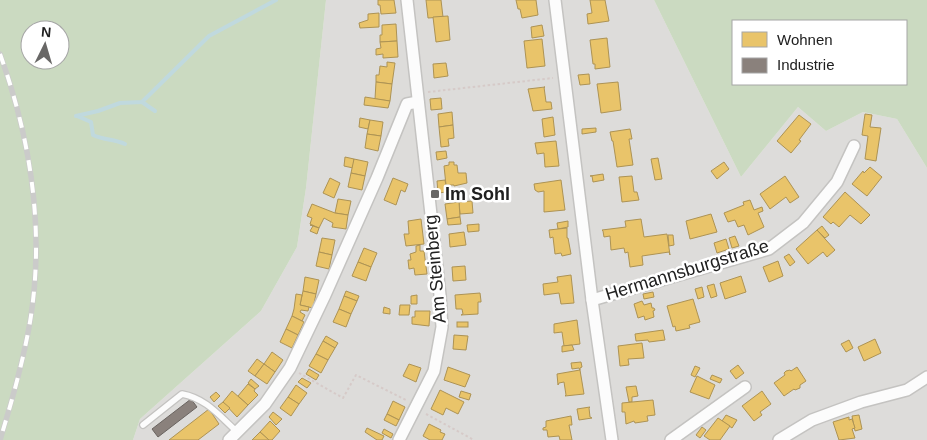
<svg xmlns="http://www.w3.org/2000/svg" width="927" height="440" font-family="Arial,sans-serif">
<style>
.residential{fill:#dddcda}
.forest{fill:#cbdac1;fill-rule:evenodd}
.homes{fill:#e9c46a;stroke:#ad9354}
.industry{fill:#8a817c;stroke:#6a6460}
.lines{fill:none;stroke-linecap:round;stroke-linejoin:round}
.stream{stroke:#c0d9de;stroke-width:4}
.service-casing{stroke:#c4c3c1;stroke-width:8}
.minor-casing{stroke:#c4c3c1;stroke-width:14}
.path{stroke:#d6cac8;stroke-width:2;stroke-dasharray:2.5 2.5;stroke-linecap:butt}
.service{stroke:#fcfcfc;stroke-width:5.5}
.minor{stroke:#fcfcfc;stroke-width:11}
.rail-casing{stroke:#cbcbca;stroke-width:5.5}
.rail{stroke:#fff;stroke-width:4;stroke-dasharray:11;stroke-linecap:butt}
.poi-dot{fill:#686766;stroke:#fff;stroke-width:2}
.labels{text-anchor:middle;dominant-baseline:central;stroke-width:5;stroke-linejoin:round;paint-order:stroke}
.poi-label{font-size:18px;font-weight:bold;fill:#202020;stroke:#fff;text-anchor:start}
.street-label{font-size:18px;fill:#202020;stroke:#fff}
</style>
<rect width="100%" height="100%" fill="#eeece9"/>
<!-- residential -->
<polygon class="residential" points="326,0 654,0 741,177 798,107 826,131 863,112 897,119 927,168 927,440 133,440 140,419 261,311 297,247 306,188"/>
<!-- forest -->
<g class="forest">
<path d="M0,0H326L306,188L297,247L261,311L140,419L133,440H0ZM30,30H60V60H30Z"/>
<path d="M654,0H927V168L897,119L863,112L826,131L798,107L741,177ZM733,21H906V84H733Z"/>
</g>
<!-- homes -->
<g class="homes">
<polygon points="378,0 394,0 396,13 381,14 380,5 378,5"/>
<polygon points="426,0 441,0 443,17 428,18"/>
<polygon points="516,0 536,0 538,15 522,18 520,9 518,9"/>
<polygon points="590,0 605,0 609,21 588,24 587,14 592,13"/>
<polygon points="379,13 379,27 360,28 359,23 368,20 368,14"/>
<polygon points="448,16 450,40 436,42 433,17"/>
<polygon points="396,24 397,41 380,42 380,35 382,35 382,25"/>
<polygon points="542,25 544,36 532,38 531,27"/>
<polygon points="607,38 610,67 595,69 595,64 593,64 590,40"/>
<polygon points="542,39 545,66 527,68 524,41"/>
<polygon points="397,41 398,57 383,58 383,54 376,55 376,49 381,48 380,42"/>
<polygon points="387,62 395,63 392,84 376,82 376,75 379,75 380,66 387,67"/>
<polygon points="446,63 448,76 434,78 433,64"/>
<polygon points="589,74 590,84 580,85 578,75"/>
<polygon points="376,82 392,84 390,101 375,99"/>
<polygon points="618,82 621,110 601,113 597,84"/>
<polygon points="544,87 546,102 551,102 552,109 533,111 528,89 545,87"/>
<polygon points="365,97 390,101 388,108 364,105"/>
<polygon points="441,98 442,109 431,110 430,99"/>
<polygon points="452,112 453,125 439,127 438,114"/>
<polygon points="865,114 872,115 870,127 881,128 876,161 865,159 868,136 862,135"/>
<polygon points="799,115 811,124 799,140 801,141 791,153 777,141"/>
<polygon points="553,117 555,135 544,137 542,119"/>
<polygon points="360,118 370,120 368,129 359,127"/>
<polygon points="370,120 383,122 381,136 367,134"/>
<polygon points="453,125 454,138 448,139 449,146 441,147 439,127"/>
<polygon points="596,128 596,132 582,134 582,129"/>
<polygon points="630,129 632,139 629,139 633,165 617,167 613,141 612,141 610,132"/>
<polygon points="367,134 381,136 378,151 365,148"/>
<polygon points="556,141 559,166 545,167 544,153 537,154 535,143"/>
<polygon points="446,151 447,158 437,160 436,152"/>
<polygon points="345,157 354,159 353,168 344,166"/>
<polygon points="658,158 662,179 655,180 651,159"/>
<polygon points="354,159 368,162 365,176 351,173"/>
<polygon points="449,162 454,162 454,165 457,165 458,173 466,173 467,183 454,186 454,185 446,185 444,166 449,165"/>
<polygon points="724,162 729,169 717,179 711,171"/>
<polygon points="870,167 882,177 867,196 852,184 863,171 864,173"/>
<polygon points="351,173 365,176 362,190 348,187"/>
<polygon points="603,174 604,180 593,182 592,176 590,176"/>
<polygon points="632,176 634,192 637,192 639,200 622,202 619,177"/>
<polygon points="785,176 799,197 790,203 786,197 770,209 760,194"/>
<polygon points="330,178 340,183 334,198 323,193"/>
<polygon points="393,178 408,184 405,192 401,190 396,205 384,200"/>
<polygon points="445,180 447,192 438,193 437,181"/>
<polygon points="561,180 565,210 544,212 544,191 538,192 535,190 534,184"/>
<polygon points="845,192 870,215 861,224 850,215 839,227 833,222 831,224 823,217"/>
<polygon points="338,199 351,201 348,215 335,213"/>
<polygon points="750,200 754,210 762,207 763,211 758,213 764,227 748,235 744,225 738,227 735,220 728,222 724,213 744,205 743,202"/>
<polygon points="472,201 473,213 460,214 459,202"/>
<polygon points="459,202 460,217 447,219 445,204"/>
<polygon points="312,204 335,213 348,215 346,229 332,227 333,223 324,218 319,228 310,224 312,218 307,216"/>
<polygon points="711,214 717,232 690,239 686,221"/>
<polygon points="460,217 461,224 448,225 447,219"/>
<polygon points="421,219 424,244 406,246 404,234 409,234 408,221"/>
<polygon points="641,219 644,237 667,234 670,255 669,252 642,256 643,265 630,267 628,252 625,253 624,248 611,250 610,236 604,237 603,231 602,230 626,227 625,221"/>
<polygon points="568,221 568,227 558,229 557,223"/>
<polygon points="479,224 479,231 468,232 467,225"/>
<polygon points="310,225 319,228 317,234 310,231 313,226"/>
<polygon points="822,226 829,235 825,238 817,230"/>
<polygon points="567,228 567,238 568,238 571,254 562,256 561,253 555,254 553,237 550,238 549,230"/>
<polygon points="817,230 835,250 827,257 823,252 808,264 796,249"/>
<polygon points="464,232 466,245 450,247 449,234"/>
<polygon points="668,235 673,235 674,245 669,246"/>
<polygon points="735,236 739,246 732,248 729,238"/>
<polygon points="322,238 335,240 332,255 319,252"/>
<polygon points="726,239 729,249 717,253 714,243"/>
<polygon points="420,245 420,251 424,251 427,274 415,275 414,268 409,269 408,260 411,260 410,254 416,252 416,246"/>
<polygon points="364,248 377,253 371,267 358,262"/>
<polygon points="319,252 332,255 329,269 316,266"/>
<polygon points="789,254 795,262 790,266 784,257"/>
<polygon points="778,261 783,276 769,282 763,267"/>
<polygon points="358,262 371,267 366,281 352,276"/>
<polygon points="465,266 466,280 453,281 452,267"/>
<polygon points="571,275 574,303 561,304 559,293 544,295 543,284 558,282 557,277"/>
<polygon points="741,276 746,292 725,299 720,283"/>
<polygon points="305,277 319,280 316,294 303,291"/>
<polygon points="714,284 717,296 711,298 707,286"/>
<polygon points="702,287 704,297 698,299 695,289"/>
<polygon points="303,291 316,294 313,308 300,305"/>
<polygon points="346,291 359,296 357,301 344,296"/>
<polygon points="653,292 654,297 644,299 643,294"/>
<polygon points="480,293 481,301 481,302 478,302 478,314 461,315 463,314 462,309 456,309 455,295"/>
<polygon points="296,294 302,295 300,305 309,307 308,311 301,310 300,312 305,315 302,321 292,316 294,309"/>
<polygon points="417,295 417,304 411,304 411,296"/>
<polygon points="344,296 357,301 351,314 339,309"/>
<polygon points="693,299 700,322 689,325 690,328 676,331 675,326 673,327 667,306"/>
<polygon points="642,301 644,305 651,303 652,308 654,308 655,310 653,311 654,317 645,320 644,316 638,318 634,304"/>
<polygon points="400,305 410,305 409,315 399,315"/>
<polygon points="384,307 390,309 390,314 383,313"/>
<polygon points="339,309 351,314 346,327 333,322"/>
<polygon points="415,311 430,311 429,326 412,324 412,317 415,317"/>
<polygon points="292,316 304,322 298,335 286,329"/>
<polygon points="577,320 580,344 564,346 562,332 554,333 554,324"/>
<rect x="457" y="322" width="11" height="5"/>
<polygon points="286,329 298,335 292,348 280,342"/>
<polygon points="663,330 665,340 649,342 648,340 636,341 635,334"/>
<polygon points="454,335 468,336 466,350 453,349"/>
<polygon points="326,336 338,343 335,348 323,341"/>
<polygon points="875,339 881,353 864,361 858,347"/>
<polygon points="849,340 853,348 846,352 841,344"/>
<polygon points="323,341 335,348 328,360 316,354"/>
<polygon points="642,343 644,358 628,359 629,365 620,366 618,346"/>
<polygon points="572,345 574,350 562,352 562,346"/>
<polygon points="272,352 283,360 275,372 264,364"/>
<polygon points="316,354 328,360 321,373 309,366"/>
<polygon points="257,359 264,364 255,376 248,371"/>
<polygon points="581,362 582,367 580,368 580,370 579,368 572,369 571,363"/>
<polygon points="264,364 275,372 267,384 255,376"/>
<polygon points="409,364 421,368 416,382 403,376"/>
<polygon points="738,365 744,373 736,379 730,371"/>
<polygon points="695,366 700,368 695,377 691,375"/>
<polygon points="448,367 470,375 465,387 444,380"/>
<polygon points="797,367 806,381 800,385 800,388 795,390 794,389 784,396 774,383 785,375 784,373 786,371 790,370 791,371"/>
<polygon points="309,369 319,375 316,380 306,374"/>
<polygon points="580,370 584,394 565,396 566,395 564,382 559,383 558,385 557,374"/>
<polygon points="712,375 722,379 720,383 710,379"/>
<polygon points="697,376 715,385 709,399 690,392"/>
<polygon points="302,378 311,383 307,388 298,382"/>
<polygon points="251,379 259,386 255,389 248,383"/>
<polygon points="248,384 255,389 254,391 258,395 248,405 238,396"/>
<polygon points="296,385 307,393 299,404 288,397"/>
<polygon points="636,386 638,396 632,397 632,402 629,402 626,387"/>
<polygon points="440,390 464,402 458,414 446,408 443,415 431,409"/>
<polygon points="232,391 248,405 237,417 223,402"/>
<polygon points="461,391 471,394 469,400 459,397"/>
<polygon points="762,391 771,404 760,412 762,415 754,421 742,406"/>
<polygon points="216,392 220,396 214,402 210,397"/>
<polygon points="288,397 299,404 291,416 280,408"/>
<polygon points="653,400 655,415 647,416 648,421 635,423 634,421 626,424 625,412 622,412 622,403"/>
<polygon points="393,401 405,407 399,420 387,414"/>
<polygon points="223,402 230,408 225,413 218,406"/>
<polygon points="590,407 589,408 590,417 592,418 579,420 577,409"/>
<polygon points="209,409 219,424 198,440 169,440"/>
<polygon points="273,412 282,419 276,425 269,417"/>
<polygon points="387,414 399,420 396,426 384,420"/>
<polygon points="726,415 737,420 732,428 722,421"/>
<polygon points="859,415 862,429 855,431 852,416"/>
<polygon points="571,416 572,425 569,425 572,440 560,440 559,436 548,437 547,430 543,430 543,428 546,427 546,421"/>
<polygon points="849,417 849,420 852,419 855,428 852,429 855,438 839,440 833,422"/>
<polygon points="718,418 730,426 720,440 710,440 704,436"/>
<polygon points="270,421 280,431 272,440 269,440 260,432"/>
<polygon points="429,424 441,430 440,432 445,434 442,440 430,440 423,436"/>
<polygon points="702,427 706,430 700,438 696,435"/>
<polygon points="367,428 384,436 382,440 377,440 365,432"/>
<polygon points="384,429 393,434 391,438 382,433"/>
<polygon points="260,432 269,440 252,440"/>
</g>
<!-- industry -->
<polygon class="industry" points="191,399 197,407 158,437 152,429"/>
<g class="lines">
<!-- stream -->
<g class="stream">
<polyline points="142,102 155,111"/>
<polyline points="76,116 98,111 120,103 142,102 209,36 276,0"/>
<path d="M77,116L91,122L93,135C103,140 114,139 125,144"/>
</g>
<defs>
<path id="service" d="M143,425L182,394C204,398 217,413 233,428L236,433"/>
<g id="minor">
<polyline points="555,0 592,300 612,440"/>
<polyline points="592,300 769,249 803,223 837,182 854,146"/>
<polyline points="229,440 265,404 290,368 325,295 377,178 407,104 418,102"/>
<polyline points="399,440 434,371 442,327 440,295 407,0"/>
<polyline points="671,440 745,387"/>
<polyline points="779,440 812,420 861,402 907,390 927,377"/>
</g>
</defs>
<!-- service casing -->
<use href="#service" class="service-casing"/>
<!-- minor casing -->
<use href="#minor" class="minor-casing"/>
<!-- path -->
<g class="path">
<polyline points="428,92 553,78"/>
<polyline points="299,373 343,398 356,375 406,400"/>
<polyline points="426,414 474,440"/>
</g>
<!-- service -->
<use href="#service" class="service"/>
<!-- minor -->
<use href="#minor" class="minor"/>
<defs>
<path id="rail" d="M0,54C31,140 45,231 30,322C23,362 12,401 0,440"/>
</defs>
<!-- rail casing -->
<use href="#rail" class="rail-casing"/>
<!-- rail -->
<use href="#rail" class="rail"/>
</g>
<!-- markers -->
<rect class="poi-dot" x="430" y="189" width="10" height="10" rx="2.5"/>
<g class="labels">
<!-- poi labels -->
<g class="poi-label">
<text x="445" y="194">Im Sohl</text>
</g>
<!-- street labels -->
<g class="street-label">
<text transform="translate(435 269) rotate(-95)">Am Steinberg</text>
<text transform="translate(687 270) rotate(-17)">Hermannsburgstraße</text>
</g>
</g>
<!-- legend -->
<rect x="732" y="20" width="175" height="65" fill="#ffffff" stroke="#a6a6a6"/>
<rect x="742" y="32" width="25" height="15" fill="#e9c46a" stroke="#a6a6a6"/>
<text x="777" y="45" font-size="15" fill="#202020">Wohnen</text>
<rect x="742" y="58" width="25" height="15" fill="#8a817c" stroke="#a6a6a6"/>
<text x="777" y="70" font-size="15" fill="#202020">Industrie</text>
<!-- north arrow -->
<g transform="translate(45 45) rotate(5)"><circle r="24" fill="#ffffff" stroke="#a6a6a6"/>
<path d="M0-4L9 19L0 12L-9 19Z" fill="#686766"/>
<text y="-8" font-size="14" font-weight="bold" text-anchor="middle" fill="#202020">N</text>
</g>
</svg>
